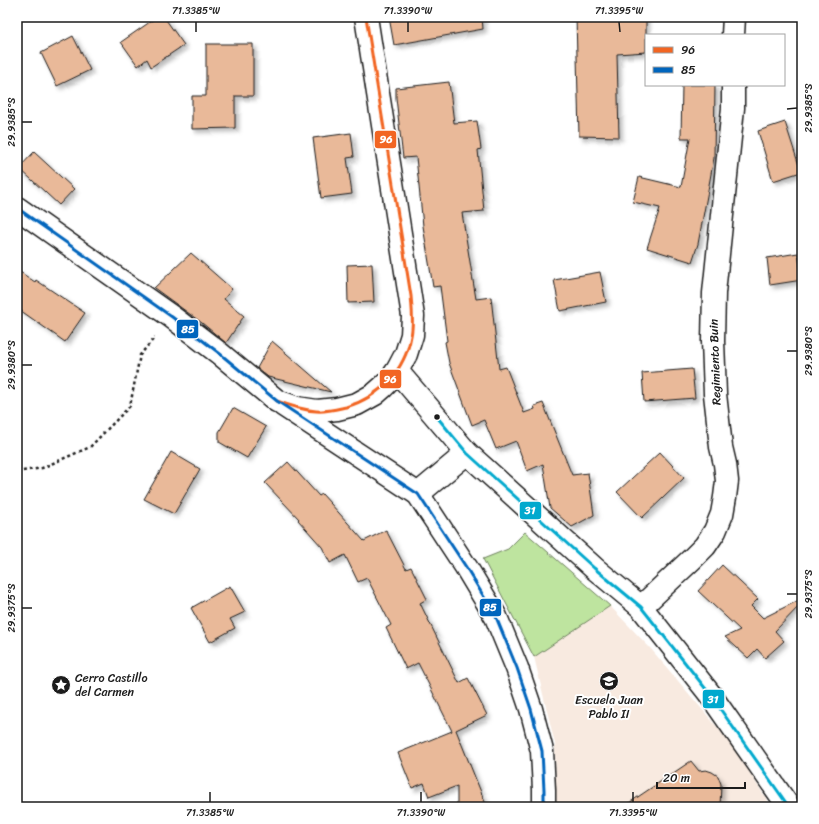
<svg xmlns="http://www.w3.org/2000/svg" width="819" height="824" font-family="Sriracha,sans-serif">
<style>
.built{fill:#f8eae0}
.green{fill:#bee49f;stroke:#6d805e}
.building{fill:#e9b999;stroke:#1c1c1c;filter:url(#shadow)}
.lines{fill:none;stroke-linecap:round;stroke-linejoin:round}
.minor-casing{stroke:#1c1c1c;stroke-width:25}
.secondary-casing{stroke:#1c1c1c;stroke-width:25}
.path{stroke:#1c1c1c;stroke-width:2.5;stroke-dasharray:3 3;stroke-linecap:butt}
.minor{stroke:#fff;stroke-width:22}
.secondary{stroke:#fff;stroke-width:22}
.bus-1-casing{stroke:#fff;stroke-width:6}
.bus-2-casing{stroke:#fff;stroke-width:6}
.bus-3-casing{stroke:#fff;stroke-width:6}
.bus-1{stroke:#f26522;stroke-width:3}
.bus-2{stroke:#0065bd;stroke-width:3}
.bus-3{stroke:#00a9ce;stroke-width:3}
.ticks{fill:none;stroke:#1c1c1c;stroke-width:1.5}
.bus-dot{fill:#1c1c1c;stroke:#fff;stroke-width:1.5}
.labels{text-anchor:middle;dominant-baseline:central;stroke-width:4;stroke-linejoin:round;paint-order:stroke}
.street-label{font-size:12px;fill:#1c1c1c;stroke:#fff}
.poi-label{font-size:12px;fill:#1c1c1c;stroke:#fff;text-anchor:start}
.line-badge{stroke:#fff;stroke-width:1.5}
.badge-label{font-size:11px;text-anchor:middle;font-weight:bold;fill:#fff}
.neatline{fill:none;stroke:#1c1c1c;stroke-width:1.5}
.ticks-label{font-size:10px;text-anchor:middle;fill:#1c1c1c}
</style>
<defs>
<filter id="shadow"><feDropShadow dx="3.5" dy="3.5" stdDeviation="2" flood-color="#0004"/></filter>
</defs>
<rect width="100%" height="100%" fill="#fff"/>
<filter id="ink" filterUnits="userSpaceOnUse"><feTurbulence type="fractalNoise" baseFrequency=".025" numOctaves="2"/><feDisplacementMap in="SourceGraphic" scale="8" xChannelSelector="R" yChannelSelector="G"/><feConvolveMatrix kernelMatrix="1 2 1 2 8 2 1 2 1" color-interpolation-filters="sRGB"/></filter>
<g filter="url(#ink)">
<!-- built -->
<polygon class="built" points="525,532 610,606 651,649 729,741 772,807 556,807 555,744 534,657 483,559 508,549"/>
<!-- green -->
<polygon class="green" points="525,532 610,606 534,657 483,559 508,549"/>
<!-- building -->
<g class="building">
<polygon points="157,17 164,17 184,45 151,67 147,59 138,66 121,42"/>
<polygon points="389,17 482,17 483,29 394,45"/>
<polygon points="576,17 599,17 599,19 646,17 646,52 617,54 619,137 579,136"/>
<polygon points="73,36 90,70 57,86 41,53"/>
<polygon points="206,44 253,44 253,96 235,96 235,128 192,129 192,96 206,96"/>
<polygon points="449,82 454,123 477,121 481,149 478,150 484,211 462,213 476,299 491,297 499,369 506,367 524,413 535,409 534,406 543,403 572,475 588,473 594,515 572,527 550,508 543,464 527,471 516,441 496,449 484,420 472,425 449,363 445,342 447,341 440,286 433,287 423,226 416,157 403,158 396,98 396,88"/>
<polygon points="682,85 715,85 714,158 698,244 692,262 647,248 660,208 633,202 639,177 681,187 690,138 681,138"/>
<polygon points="785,122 801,172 773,181 758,131"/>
<polygon points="351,133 354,157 347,158 352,194 321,198 313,138"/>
<polygon points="34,152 74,189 59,205 19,168"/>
<polygon points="191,253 232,289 224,299 244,316 226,343 202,323 154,288"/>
<polygon points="798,253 802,280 770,285 767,258"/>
<polygon points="372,264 374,302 348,303 347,265"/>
<polygon points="17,270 35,282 36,280 85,313 65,342 17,308"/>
<polygon points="600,272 606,302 560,311 554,280"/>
<polygon points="272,341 331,392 268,377 257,368"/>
<polygon points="692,369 695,398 644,402 642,373"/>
<polygon points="233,408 266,427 247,458 219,442 219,432"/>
<polygon points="171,452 200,469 174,514 144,499"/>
<polygon points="660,452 684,478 642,518 617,492"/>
<polygon points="288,462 319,496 322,494 364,541 386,530 406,569 411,567 427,599 420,603 459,683 468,678 487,715 456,730 487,807 457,807 457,786 429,797 424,783 412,788 398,753 452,731 418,663 406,669 386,628 391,625 367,578 358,582 345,555 330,563 322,547 298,520 299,519 265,483"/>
<polygon points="722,565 758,599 751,606 763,618 799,600 802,603 775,631 784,641 765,658 757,649 748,658 725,637 740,630 698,591"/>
<polygon points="230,586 245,612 230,619 235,628 210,642 191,608"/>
<polygon points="691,761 699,771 706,770 712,772 718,776 721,784 720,807 623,807"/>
</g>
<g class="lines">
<defs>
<g id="minor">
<polyline points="733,35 734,17"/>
<polyline points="397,371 467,453 594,568 641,607 709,693 789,807"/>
<polyline points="283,405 418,494 466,567 496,617 517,668 531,709 542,751 544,790 544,807"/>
<polyline points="418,494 467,453"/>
<polyline points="641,607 692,559 705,546 715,531 722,514 725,497 727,481 725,464 721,447 715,394 713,341 714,293 733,108 733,85"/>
</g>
<polyline id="secondary" points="17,208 172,317 219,353 277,401 297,408 317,411 337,409 357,404 375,394 383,387 390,380 397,371 406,354 412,335 413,316 366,17"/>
</defs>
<!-- minor casing -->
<use href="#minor" class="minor-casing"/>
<!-- secondary casing -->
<use href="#secondary" class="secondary-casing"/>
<!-- path -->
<polyline class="path" points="17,472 42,468 90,447 130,406 140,355 155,337"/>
<!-- minor -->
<use href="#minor" class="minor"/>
<!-- secondary -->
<use href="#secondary" class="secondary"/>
<defs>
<path id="bus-1" d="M277,401C290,406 302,410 316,411C326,412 337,409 346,407C380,397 405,370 411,336C414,322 412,309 411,296L366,17"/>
<polyline id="bus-2" points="17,208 172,317 219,353 277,401 418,494 466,567 496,617 517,668 531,709 542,751 544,790 544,807"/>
<polyline id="bus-3" points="437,417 467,453 594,568 641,607 709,693 789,807"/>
</defs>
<!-- bus-1 casing -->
<use href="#bus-1" class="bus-1-casing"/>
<!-- bus-2 casing -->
<use href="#bus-2" class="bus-2-casing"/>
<!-- bus-3 casing -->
<use href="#bus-3" class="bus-3-casing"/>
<!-- bus-1 -->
<use href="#bus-1" class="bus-1"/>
<!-- bus-2 -->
<use href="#bus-2" class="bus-2"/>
<!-- bus-3 -->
<use href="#bus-3" class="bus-3"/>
</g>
</g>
<!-- ticks -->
<path class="ticks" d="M196,22V32M408,22V32M619,22L620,32M787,109L797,108M22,122H32M787,351H797M22,365H32M787,594H797M22,608H32M210,792V802M421,792V802M633,792V802"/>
<!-- icons -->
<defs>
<symbol id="school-disc" viewBox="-11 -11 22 22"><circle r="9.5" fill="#1c1c1c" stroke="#fff"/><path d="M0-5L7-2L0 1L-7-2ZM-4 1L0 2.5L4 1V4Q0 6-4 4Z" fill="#fff"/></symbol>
<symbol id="sight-disc" viewBox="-11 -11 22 22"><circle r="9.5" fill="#1c1c1c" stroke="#fff"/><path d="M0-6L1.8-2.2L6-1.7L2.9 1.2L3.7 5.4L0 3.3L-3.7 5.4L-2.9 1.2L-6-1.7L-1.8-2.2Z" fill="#fff"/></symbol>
</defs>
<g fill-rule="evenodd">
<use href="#school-disc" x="598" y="670" width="22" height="22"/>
<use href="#sight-disc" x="50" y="674" width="22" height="22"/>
</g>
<!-- markers -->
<circle class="bus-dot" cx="437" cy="417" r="3.5"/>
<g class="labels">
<!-- street labels -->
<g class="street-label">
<text transform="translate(715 362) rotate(-92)">Regimiento Buin</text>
</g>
<!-- poi labels -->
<g class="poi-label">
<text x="75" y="678">Cerro Castillo<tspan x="75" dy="14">del Carmen</tspan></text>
<text x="609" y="700" text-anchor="middle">Escuela Juan<tspan x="609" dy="14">Pablo II</tspan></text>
</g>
</g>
<g class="line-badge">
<rect x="374" y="130" width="23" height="19" rx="4" fill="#f26522"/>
<rect x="176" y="319" width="23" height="20" rx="4" fill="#0065bd"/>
<rect x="379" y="369" width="23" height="20" rx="4" fill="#f26522"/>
<rect x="519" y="501" width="23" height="19" rx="4" fill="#00a9ce"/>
<rect x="479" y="598" width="23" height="19" rx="4" fill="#0065bd"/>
<rect x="702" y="689" width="23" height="20" rx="4" fill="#00a9ce"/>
</g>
<g class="badge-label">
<text x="386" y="143">96</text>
<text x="188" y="333">85</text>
<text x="390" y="383">96</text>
<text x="530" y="514">31</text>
<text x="490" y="611">85</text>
<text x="713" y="703">31</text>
</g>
<!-- margin -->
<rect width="819" height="824" fill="none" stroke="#fff" stroke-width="44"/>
<!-- legend -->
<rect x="645" y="34" width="140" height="52" fill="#ffffff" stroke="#a4a4a4"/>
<rect x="653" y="47" width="20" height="6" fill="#f26522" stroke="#a4a4a4"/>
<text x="681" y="54" font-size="12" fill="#1c1c1c">96</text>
<rect x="653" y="67" width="20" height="6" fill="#0065bd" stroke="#a4a4a4"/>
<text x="681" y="74" font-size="12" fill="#1c1c1c">85</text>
<!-- scale -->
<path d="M657 782v6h88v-6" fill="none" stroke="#1c1c1c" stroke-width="2"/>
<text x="663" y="782" font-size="12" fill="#1c1c1c" stroke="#ffffff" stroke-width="3" paint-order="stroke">20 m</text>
<rect x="22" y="22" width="775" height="780" class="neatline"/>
<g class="ticks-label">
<text x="196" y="14">71.3385°W</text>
<text x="408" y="14">71.3390°W</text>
<text x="619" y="14">71.3395°W</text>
<text transform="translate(808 108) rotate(-90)" y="4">29.9385°S</text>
<text transform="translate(11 122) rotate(-90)" y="4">29.9385°S</text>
<text transform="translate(808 351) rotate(-90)" y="4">29.9380°S</text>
<text transform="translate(11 365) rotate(-90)" y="4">29.9380°S</text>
<text transform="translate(808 594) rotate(-90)" y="4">29.9375°S</text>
<text transform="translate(11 608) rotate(-90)" y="4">29.9375°S</text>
<text x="210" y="816">71.3385°W</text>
<text x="421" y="816">71.3390°W</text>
<text x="633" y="816">71.3395°W</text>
</g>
</svg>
